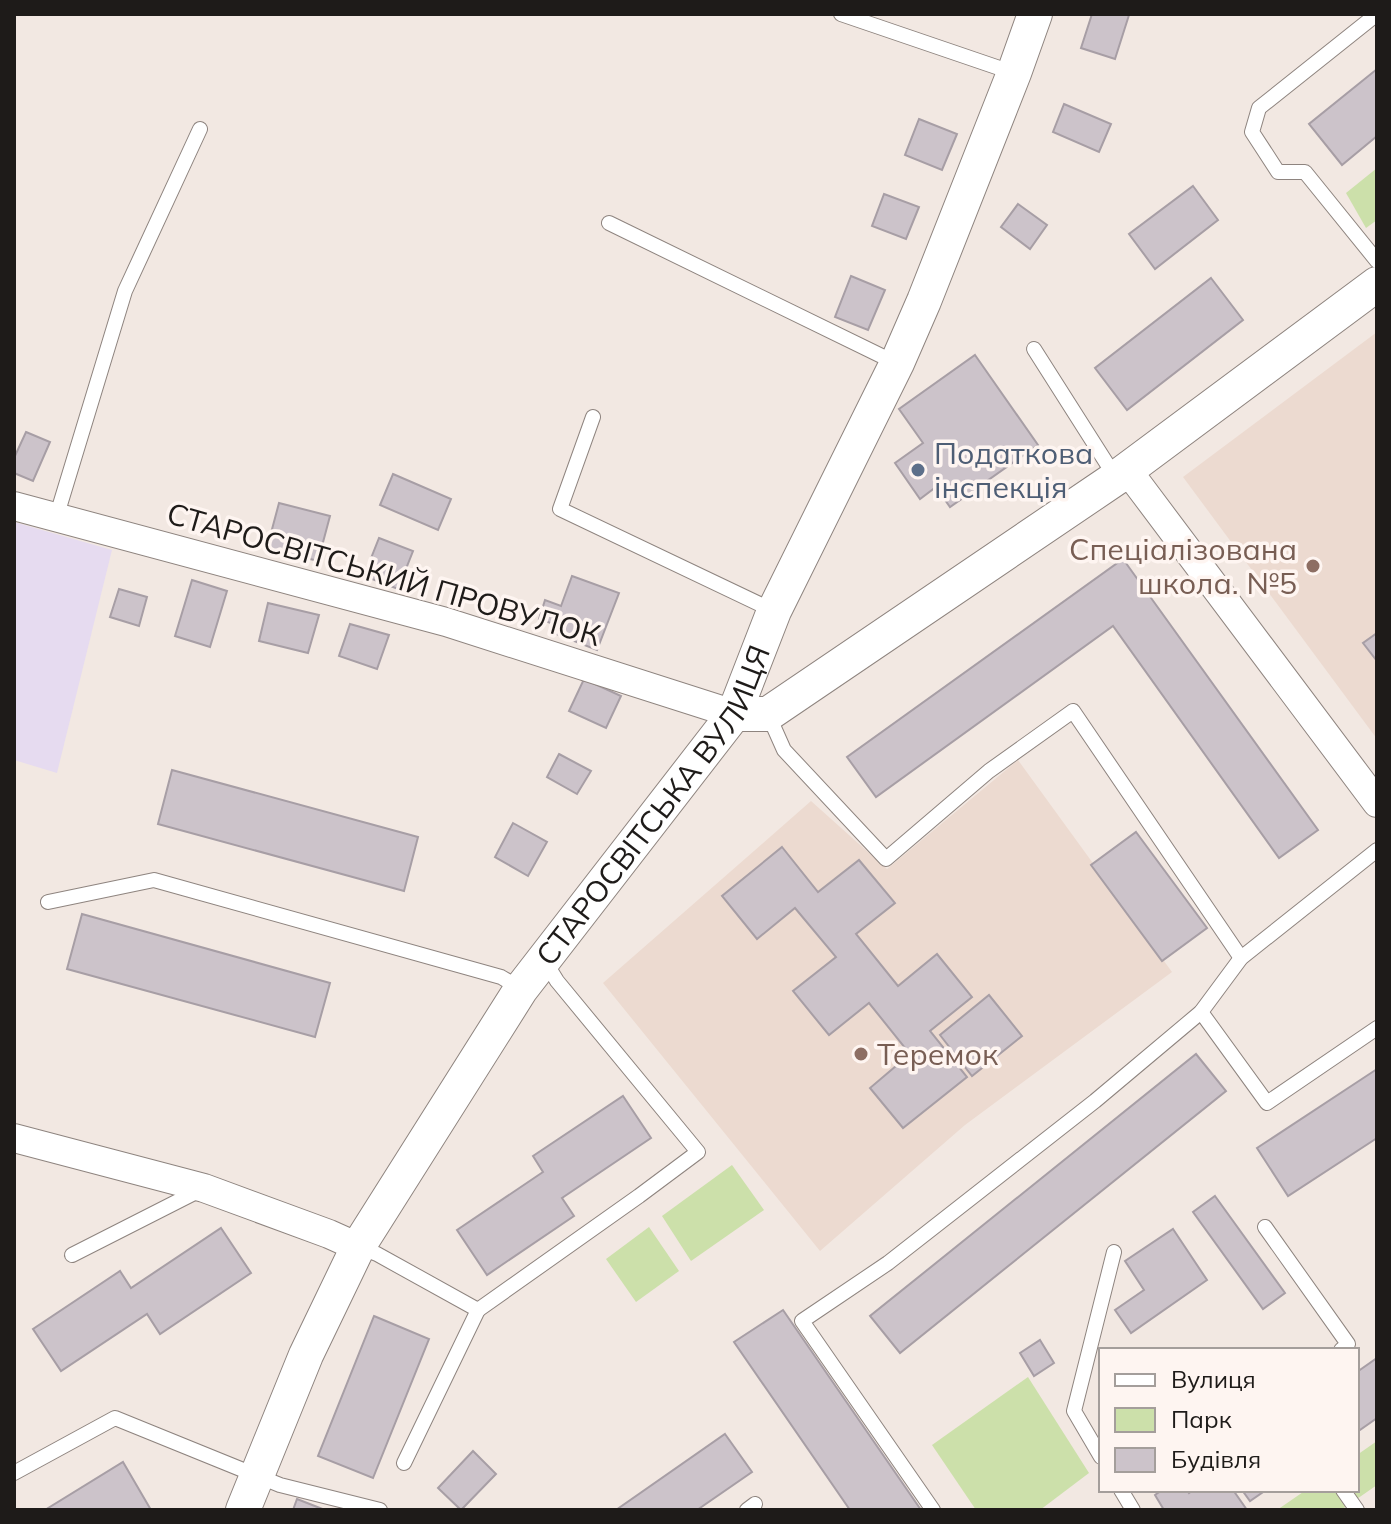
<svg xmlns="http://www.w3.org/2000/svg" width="1391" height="1524" font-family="Mulish,sans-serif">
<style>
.built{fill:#ecdad0}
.industrial{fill:#e6dbf0}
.green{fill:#cce0aa}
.building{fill:#ccc3ca;stroke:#a79ea5;stroke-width:2}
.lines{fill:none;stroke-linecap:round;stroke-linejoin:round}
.service-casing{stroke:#8e847f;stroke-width:16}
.minor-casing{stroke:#8e847f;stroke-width:30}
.tertiary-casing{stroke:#8e847f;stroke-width:36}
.service{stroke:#fff;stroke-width:14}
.minor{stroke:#fff;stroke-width:28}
.tertiary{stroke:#fff;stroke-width:34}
.service-dot{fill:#5c6f8a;stroke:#fef5f1;stroke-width:3}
.education-dot{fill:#8d6e63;stroke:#fef5f1;stroke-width:3}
.labels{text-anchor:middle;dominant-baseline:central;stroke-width:7;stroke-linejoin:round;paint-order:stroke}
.service-label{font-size:30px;fill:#4e5e75;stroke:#fef5f1;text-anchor:start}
.education-label{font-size:30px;fill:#785e54;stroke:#fef5f1;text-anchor:end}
.street-label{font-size:30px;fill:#1e1b19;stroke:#fef5f1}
</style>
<rect width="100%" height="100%" fill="#f2e8e2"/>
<!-- built -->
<g class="built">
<polygon points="1377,332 1377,739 1183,477"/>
<polygon points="1018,760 1172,972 965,1125 820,1251 603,983 811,801 887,869"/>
</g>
<!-- industrial -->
<polygon class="industrial" points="14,522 112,550 57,773 14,760"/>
<!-- green -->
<g class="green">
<polygon points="1377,168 1377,220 1366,228 1346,193"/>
<polygon points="732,1165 764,1210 691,1261 662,1216"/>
<polygon points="649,1227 679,1271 636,1302 606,1259"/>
<polygon points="1028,1377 1089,1473 1040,1510 976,1510 932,1445"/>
<polygon points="1377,1441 1377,1485 1341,1510 1277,1510 1306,1490 1357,1490 1357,1455"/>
</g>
<!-- building -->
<g class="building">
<polygon points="1092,14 1129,15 1115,59 1081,48"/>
<polygon points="1377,69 1377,136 1342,165 1309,124"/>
<polygon points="1064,104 1111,124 1099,152 1053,132"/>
<polygon points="919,119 957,134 942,170 905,155"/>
<polygon points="1193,186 1218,220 1155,269 1129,234"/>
<polygon points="884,194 919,207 906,239 872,226"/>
<polygon points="1018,204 1047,225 1030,249 1001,227"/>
<polygon points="851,276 885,290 868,330 835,317"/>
<polygon points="1211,278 1243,320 1127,410 1095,368"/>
<polygon points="975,355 1038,445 950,507 936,487 920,499 895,463 923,443 899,409"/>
<polygon points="26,432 50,442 33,481 14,473 14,458"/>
<polygon points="393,474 451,499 438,530 380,505"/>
<polygon points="279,503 330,516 318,561 267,548"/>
<polygon points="379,538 413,551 398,589 364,576"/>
<polygon points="1123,559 1318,830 1279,858 1113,626 876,797 847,757"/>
<polygon points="572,576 619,593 597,650 551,632 554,624 539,619 545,600 561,606"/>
<polygon points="192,580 227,591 210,647 175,636"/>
<polygon points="119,589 147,597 139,626 110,617"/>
<polygon points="268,603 319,615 308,653 259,641"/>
<polygon points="350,624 389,635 377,669 339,656"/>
<polygon points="1377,633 1377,661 1363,643"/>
<polygon points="584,679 621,696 606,728 569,711"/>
<polygon points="559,754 591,771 577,794 547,777"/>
<polygon points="172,770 418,837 404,891 158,824"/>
<polygon points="513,823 547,842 528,876 495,857"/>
<polygon points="1136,832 1207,928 1162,961 1091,865"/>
<polygon points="782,847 818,892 859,860 895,903 856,934 898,986 937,954 972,997 930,1031 967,1077 903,1128 870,1088 910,1054 869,1003 829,1035 793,991 836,957 795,908 757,939 722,896"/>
<polygon points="82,914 330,983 315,1037 67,969"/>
<polygon points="989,995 1022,1036 972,1076 940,1035"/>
<polygon points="1196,1054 1226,1091 900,1353 870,1316"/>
<polygon points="1377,1069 1377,1138 1288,1196 1257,1148"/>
<polygon points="623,1096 651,1138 562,1198 574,1216 487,1275 457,1230 543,1172 533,1156"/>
<polygon points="1215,1196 1285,1293 1263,1309 1193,1212"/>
<polygon points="221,1228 251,1273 160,1334 147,1314 61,1371 33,1329 120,1271 131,1288"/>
<polygon points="1173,1229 1207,1280 1131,1333 1115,1310 1144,1290 1125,1261"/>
<polygon points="783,1310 921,1510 850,1510 734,1342"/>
<polygon points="374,1316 429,1339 373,1478 318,1456"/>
<polygon points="1040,1340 1054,1363 1034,1376 1020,1353"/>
<polygon points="1377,1358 1377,1418 1357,1432 1357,1372"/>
<polygon points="725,1434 752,1472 697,1510 616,1510"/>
<polygon points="473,1451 496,1474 461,1510 438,1488"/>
<polygon points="123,1462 151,1510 45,1510"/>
<polygon points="1162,1490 1187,1490 1189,1493 1193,1490 1233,1490 1247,1510 1164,1510 1155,1495"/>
<polygon points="1242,1490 1266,1490 1250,1501"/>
<polygon points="297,1499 325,1510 293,1510"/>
</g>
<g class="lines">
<defs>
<g id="service">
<polyline points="841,14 1014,73"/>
<polyline points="1377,14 1259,108 1252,132 1278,172 1305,172 1377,261"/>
<polyline points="609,223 896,363"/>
<polyline points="1034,349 1116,478"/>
<polyline points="593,417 560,509 774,611"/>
<polyline points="56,518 125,291 200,129"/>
<polyline points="768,714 784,750 886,859 989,771 1073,711 1241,958"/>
<polyline points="48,902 154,880 501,977 521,989"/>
<polyline points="1201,1012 1267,1103 1377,1028"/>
<polyline points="1265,1227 1348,1344 1341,1350"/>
<polyline points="359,1247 377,1254 478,1310 639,1196 698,1152 557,981 544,960"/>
<polyline points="72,1255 200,1190"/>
<polyline points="1101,1457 1074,1411 1114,1252"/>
<polyline points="404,1463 478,1310"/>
<polyline points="14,1473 115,1418 280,1485 380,1510"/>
<polyline points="1121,1490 1133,1510"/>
<polyline points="1343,1490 1357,1510"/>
<polyline points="747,1510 755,1504"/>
<polyline points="933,1510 802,1321 888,1263 1095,1101 1201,1012 1241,958 1377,850"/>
</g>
<g id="minor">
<polyline points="1128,469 1137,483 1377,803"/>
<polyline points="14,506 446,622 734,714"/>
<polyline points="14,1138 204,1188 329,1234 358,1247"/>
</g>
<g id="tertiary">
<polyline points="734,714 768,714 1116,478 1377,284"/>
<path id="s1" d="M243,1510L306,1355L358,1247L521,989L734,714L774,611L897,363L924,301L1014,73L1035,14"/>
</g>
</defs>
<!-- service casing -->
<use href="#service" class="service-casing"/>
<!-- minor casing -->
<use href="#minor" class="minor-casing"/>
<!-- tertiary casing -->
<use href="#tertiary" class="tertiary-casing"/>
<!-- service -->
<use href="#service" class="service"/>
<!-- minor -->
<use href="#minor" class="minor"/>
<!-- tertiary -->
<use href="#tertiary" class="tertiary"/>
</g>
<!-- markers -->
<circle class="service-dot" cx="918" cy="470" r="8"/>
<g class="education-dot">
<circle cx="1313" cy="566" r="8"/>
<circle cx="861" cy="1054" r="8"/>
</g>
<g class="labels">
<!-- service labels -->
<g class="service-label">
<text x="934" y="453">Податкова<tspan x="934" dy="34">інспекція</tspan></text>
</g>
<!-- education labels -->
<g class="education-label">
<text x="1297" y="549">Спеціалізована<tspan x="1297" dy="34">школа. №5</tspan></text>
<text x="877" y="1054" text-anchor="start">Теремок</text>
</g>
<!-- street labels -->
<g class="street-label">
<text transform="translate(384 574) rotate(16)">СТАРОСВІТСЬКИЙ ПРОВУЛОК</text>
<text stroke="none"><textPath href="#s1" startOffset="820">СТАРОСВІТСЬКА ВУЛИЦЯ</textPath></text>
</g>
</g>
<!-- border -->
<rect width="1391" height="1524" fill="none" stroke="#1e1b19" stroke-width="32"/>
<!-- legend -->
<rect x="1099" y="1348" width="260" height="144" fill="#fef5f1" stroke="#a49e9b" stroke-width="2"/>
<rect x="1115" y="1374" width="40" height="12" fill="#ffffff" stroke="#a49e9b" stroke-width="2"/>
<text x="1171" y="1388" font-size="24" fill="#1e1b19">Вулиця</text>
<rect x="1115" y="1408" width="40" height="24" fill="#cce0aa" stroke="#a49e9b" stroke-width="2"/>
<text x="1171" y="1428" font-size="24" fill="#1e1b19">Парк</text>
<rect x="1115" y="1448" width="40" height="24" fill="#ccc3ca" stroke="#a49e9b" stroke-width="2"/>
<text x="1171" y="1468" font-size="24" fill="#1e1b19">Будівля</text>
</svg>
